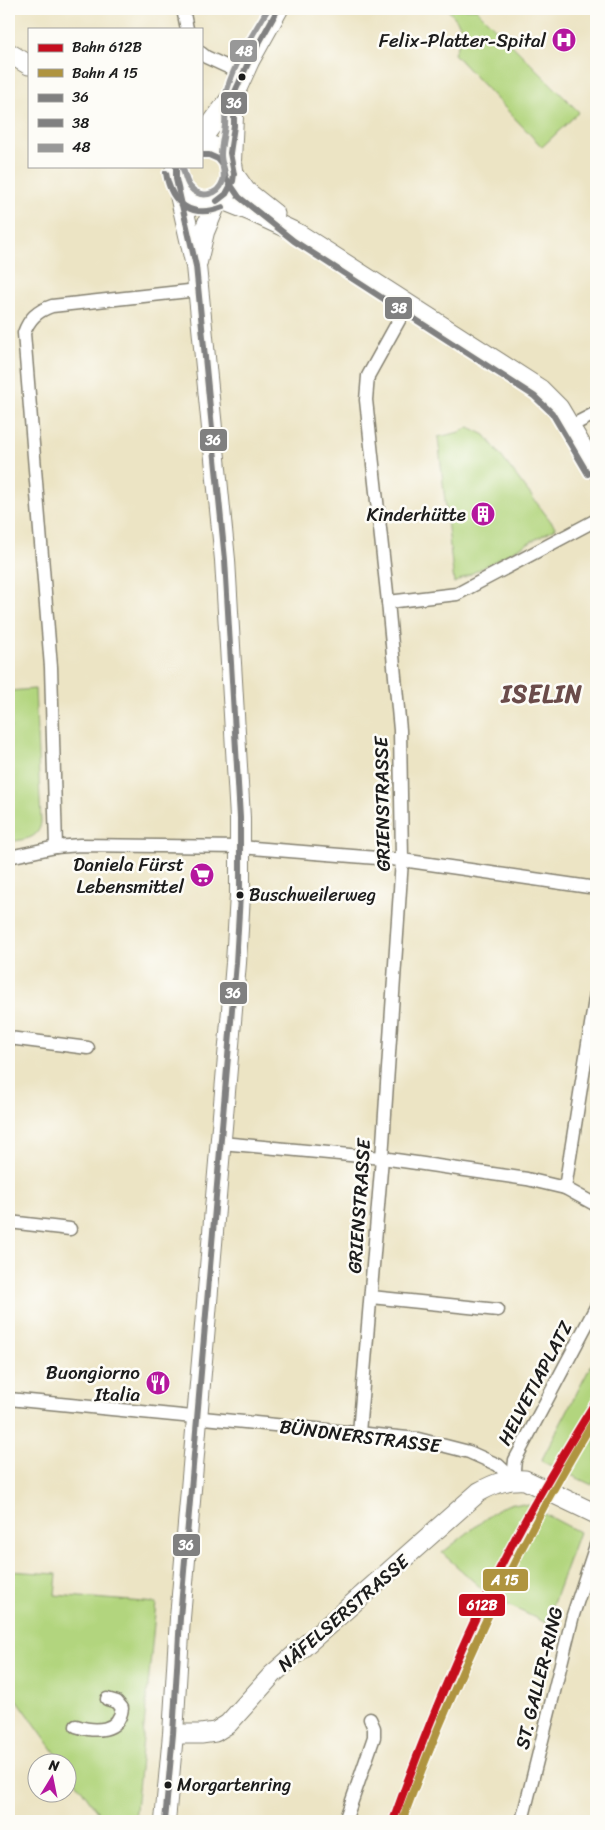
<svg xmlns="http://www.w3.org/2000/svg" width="605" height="1830" font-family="Sriracha,sans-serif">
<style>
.green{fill:#b2d57e;stroke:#67784d}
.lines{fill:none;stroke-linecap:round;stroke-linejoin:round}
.street-casing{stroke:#848070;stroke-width:15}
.secondary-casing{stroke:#848070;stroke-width:21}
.primary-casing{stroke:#848070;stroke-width:22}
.street{stroke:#fff;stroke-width:12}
.secondary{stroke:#fff;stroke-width:19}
.primary{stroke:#fff;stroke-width:20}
.bus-1-casing{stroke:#fdfcf7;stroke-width:10}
.bus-2-casing{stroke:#fdfcf7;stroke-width:10}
.bus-3-casing{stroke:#fdfcf7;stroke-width:10}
.bus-1{stroke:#808080;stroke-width:6}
.bus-2{stroke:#808080;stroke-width:6}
.bus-3{stroke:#989898;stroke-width:6}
.rail-1-casing{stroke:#fdfcf7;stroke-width:11}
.rail-2-casing{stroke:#fdfcf7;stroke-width:11}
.rail-1{stroke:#c50e1f;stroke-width:8}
.rail-2{stroke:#af943f;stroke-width:8}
.bus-dot{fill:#1c1c1c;stroke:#fdfcf7;stroke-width:2}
.labels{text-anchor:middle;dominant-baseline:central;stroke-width:5;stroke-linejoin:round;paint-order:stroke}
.bus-label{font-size:18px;fill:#1c1c1c;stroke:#fdfcf7;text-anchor:start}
.poi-label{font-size:19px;fill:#1c1c1c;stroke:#fdfcf7;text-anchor:end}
.street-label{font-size:19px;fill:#1c1c1c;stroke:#fdfcf7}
.district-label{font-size:24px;font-weight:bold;letter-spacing:1px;fill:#6b4c4a;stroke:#fdfcf7}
.line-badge{stroke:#fdfcf7;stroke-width:2}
.badge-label{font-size:14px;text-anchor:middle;font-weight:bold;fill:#fff}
</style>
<rect width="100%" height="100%" fill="#fdfcf7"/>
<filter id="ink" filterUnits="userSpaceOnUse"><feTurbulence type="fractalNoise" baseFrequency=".02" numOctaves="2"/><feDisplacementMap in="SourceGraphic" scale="10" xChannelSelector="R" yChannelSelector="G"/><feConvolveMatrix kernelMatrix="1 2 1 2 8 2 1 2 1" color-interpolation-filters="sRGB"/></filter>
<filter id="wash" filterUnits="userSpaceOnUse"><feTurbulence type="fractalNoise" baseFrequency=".0096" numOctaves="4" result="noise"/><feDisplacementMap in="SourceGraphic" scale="20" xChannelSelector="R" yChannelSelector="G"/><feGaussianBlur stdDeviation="1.12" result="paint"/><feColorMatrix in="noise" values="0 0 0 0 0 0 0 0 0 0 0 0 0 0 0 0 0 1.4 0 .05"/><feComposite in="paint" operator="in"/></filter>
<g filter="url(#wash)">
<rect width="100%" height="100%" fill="#ece4c4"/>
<!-- green -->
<g class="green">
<path d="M447,9H476L579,112L542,147L454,54C464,30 465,28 447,9Z"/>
<polygon points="469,427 485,435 556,528 454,583 438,437 460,432"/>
<path d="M35,689L41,822C39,840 24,839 9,842V729L11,728L9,691Z"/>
<polygon points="596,1356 596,1475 592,1485 541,1461"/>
<polygon points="513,1503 528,1505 579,1532 546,1623 491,1597 442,1553 499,1508"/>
<polygon points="9,1571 57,1574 55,1595 156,1603 135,1821 104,1821 68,1770 68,1762 62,1762 9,1688"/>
</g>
</g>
<g filter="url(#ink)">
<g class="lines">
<defs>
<g id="street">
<polyline points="183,9 187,29"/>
<polyline points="201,53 206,57 243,74"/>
<polyline points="571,426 596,413"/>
<polyline points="388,602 457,594 596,520"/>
<path d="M56,847L51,667L24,333C29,319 37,311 52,306L198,290"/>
<polyline points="9,857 56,847 80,845 240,847 402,860 596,888"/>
<polyline points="9,1038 88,1048"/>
<polyline points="221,1143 382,1158 527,1179 565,1188 596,1205"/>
<polyline points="565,1188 596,993"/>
<polyline points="9,1222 70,1229"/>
<polyline points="371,1297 498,1310"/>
<polyline points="9,1399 418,1439 469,1452 498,1465 513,1479"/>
<polyline points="359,1433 382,1158 402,860 400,730 388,602 366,400 368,376 408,304"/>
<polyline points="513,1479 515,1460 596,1307"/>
<path d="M76,1726C95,1732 119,1733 122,1708L117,1702L107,1699"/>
<polyline points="345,1821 374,1737 374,1728 370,1719"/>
<polyline points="522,1821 573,1615 596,1545"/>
</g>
<g id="secondary">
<polyline points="9,53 29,65"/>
<polyline points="234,174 246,191 275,214"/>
<polyline points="220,199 250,211 299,234 540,389 559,408 596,470"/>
<path d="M173,1734H201L215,1732L228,1724L273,1674L479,1492C495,1483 507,1479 525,1480L596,1514"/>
</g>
<g id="primary">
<polyline points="201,139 234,94 249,61 278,9"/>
<polyline points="231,161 234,94"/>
<path d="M176,166C168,211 231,216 233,176C234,170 232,163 228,158C222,149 212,145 201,146"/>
<polyline points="197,262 204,232 217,201"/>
<polyline points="165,1821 173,1734 180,1618 236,963 240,895 240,818 225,560 196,266 178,186"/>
</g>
</defs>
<!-- street casing -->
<use href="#street" class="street-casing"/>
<!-- secondary casing -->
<use href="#secondary" class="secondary-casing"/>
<!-- primary casing -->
<use href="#primary" class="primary-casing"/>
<!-- street -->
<use href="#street" class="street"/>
<!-- secondary -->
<use href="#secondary" class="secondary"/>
<!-- primary -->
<use href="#primary" class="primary"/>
<defs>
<g id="bus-1">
<polyline points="217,201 226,194 233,181 234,174 230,153 234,126 234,94 249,61 278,9"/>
<polyline points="165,1821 173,1734 180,1618 236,963 240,895 240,818 225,560 196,266 176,179 176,166"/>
</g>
<g id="bus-2">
<polyline points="201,155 209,155 218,159 223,165 226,178 239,197 294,241 534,396 552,413 588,474"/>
<path d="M166,173C171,205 193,219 223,207"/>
</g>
<path id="bus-3" d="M182,166C185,173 185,181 190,187C200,199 218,196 223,181C226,173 221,163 221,155C221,145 224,135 225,125C226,113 224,102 227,90C235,62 253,34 268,9"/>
</defs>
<!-- bus-1 casing -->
<use href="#bus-1" class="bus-1-casing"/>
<!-- bus-2 casing -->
<use href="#bus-2" class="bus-2-casing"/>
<!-- bus-3 casing -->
<use href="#bus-3" class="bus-3-casing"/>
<!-- bus-1 -->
<use href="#bus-1" class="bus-1"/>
<!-- bus-2 -->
<use href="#bus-2" class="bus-2"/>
<!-- bus-3 -->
<use href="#bus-3" class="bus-3"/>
<defs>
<path id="rail-1" d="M393,1821C426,1729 463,1639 508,1552C535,1500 565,1451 596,1401"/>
<path id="rail-2" d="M402,1821C454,1680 517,1545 596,1417"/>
</defs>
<!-- rail-1 casing -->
<use href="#rail-1" class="rail-1-casing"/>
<!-- rail-2 casing -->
<use href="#rail-2" class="rail-2-casing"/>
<!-- rail-1 -->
<use href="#rail-1" class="rail-1"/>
<!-- rail-2 -->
<use href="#rail-2" class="rail-2"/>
</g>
</g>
<!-- icons -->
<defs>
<symbol id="hospital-disc" viewBox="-11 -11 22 22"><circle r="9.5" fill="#b5179e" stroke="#fdfcf7"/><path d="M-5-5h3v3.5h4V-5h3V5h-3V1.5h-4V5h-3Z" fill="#fff"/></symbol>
<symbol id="building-disc" viewBox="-11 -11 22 22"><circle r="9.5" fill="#b5179e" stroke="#fdfcf7"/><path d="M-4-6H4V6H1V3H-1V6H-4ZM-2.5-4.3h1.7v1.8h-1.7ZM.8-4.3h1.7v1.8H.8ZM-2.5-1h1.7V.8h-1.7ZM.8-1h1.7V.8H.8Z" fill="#fff"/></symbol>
<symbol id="supermarket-disc" viewBox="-11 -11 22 22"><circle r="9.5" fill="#b5179e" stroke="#fdfcf7"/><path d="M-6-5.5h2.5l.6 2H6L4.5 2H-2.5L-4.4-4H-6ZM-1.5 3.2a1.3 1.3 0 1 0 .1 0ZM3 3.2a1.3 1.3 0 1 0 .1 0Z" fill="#fff"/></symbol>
<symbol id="restaurant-disc" viewBox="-11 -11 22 22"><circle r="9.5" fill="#b5179e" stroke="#fdfcf7"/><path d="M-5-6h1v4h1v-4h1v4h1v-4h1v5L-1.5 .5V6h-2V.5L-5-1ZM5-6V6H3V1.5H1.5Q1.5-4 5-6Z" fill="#fff"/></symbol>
</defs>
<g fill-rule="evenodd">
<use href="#hospital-disc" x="550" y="26" width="28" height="28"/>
<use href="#building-disc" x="469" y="500" width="28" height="28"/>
<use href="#supermarket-disc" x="188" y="861" width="28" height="28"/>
<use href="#restaurant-disc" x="144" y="1369" width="28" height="28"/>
</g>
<!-- markers -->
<g class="bus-dot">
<circle cx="242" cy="77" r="4.5"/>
<circle cx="240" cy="895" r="4.5"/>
<circle cx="168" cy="1785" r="4.5"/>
</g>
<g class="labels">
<!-- bus labels -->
<g class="bus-label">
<text x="249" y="895">Buschweilerweg</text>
<text x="177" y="1785">Morgartenring</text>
</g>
<!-- poi labels -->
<g class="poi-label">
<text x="546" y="40">Felix-Platter-Spital</text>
<text x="466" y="514">Kinderhütte</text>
<text x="184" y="864">Daniela Fürst<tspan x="184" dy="22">Lebensmittel</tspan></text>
<text x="140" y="1372">Buongiorno<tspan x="140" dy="22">Italia</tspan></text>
</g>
<!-- street labels -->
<g class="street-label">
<text transform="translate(382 804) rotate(-91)">GRIENSTRASSE</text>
<text transform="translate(359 1206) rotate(-86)">GRIENSTRASSE</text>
<text transform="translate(535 1383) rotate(-62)">HELVETIAPLATZ</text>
<text transform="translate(360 1436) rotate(7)">BÜNDNERSTRASSE</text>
<text transform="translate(343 1613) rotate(-41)">NÄFELSERSTRASSE</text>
<text transform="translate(539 1678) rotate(-76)">ST. GALLER-RING</text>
</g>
<!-- district labels -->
<g class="district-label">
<text x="542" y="694">ISELIN</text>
</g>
</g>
<g class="line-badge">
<rect x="229" y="39" width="29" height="24" rx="5" fill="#989898"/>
<rect x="220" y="91" width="28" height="24" rx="5" fill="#808080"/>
<rect x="384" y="296" width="29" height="24" rx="5" fill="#808080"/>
<rect x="199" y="428" width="29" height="24" rx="5" fill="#808080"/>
<rect x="219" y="981" width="29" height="24" rx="5" fill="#808080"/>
<rect x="172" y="1533" width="29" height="24" rx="5" fill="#808080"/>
<rect x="482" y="1568" width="47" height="24" rx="5" fill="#af943f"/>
<rect x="458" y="1593" width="48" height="24" rx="5" fill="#c50e1f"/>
</g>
<g class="badge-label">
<text x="244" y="56">48</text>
<text x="234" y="108">36</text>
<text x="399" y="313">38</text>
<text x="213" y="445">36</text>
<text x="233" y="998">36</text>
<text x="186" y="1550">36</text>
<text x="505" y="1585">A 15</text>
<text x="482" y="1610">612B</text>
</g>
<!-- margin -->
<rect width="605" height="1830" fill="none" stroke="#fdfcf7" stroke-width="30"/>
<!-- legend -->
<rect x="28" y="28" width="175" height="140" fill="#fdfcf7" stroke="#a3a29f"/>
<rect x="38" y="44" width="25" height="8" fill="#c50e1f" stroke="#a3a29f"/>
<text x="72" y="52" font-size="15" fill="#1c1c1c">Bahn 612B</text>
<rect x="38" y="69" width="25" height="8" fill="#af943f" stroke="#a3a29f"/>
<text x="72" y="78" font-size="15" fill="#1c1c1c">Bahn A 15</text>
<rect x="38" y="94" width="25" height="8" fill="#808080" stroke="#a3a29f"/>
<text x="72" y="102" font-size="15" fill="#1c1c1c">36</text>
<rect x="38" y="119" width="25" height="8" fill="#808080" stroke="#a3a29f"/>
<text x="72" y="128" font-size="15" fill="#1c1c1c">38</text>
<rect x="38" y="144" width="25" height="8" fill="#989898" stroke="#a3a29f"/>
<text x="72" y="152" font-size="15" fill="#1c1c1c">48</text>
<!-- north arrow -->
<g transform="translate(52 1778) rotate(10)"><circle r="24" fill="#fdfcf7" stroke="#a3a29f"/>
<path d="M0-4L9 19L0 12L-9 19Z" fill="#b5179e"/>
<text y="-8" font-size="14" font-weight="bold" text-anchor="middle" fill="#1c1c1c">N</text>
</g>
</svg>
